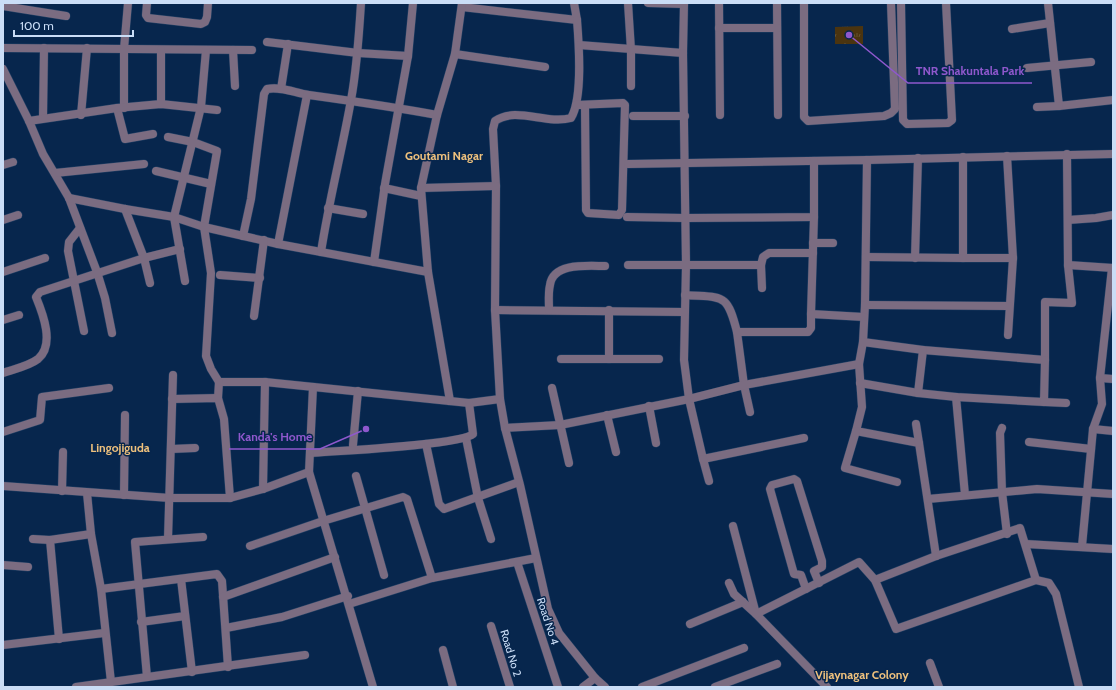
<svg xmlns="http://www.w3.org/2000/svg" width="1116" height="690" font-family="Cabin,sans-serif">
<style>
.park{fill:url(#park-tufts)}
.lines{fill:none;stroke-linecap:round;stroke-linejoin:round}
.street-casing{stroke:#224065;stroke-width:9}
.street{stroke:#7b6c81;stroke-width:8}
.labels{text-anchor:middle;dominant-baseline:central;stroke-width:3;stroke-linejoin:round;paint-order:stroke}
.street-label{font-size:11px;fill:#caddf6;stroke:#07264d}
.neighbourhood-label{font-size:12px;font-weight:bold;fill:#eec17d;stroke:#07264d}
.leader{fill:none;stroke:#8f58cd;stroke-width:1.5}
.callout-dot{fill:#8f58cd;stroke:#07264d;stroke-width:1.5}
.callout-label{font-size:12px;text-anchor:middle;font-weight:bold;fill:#8f58cd;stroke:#07264d;stroke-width:3;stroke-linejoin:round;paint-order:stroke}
</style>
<defs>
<pattern id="park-tufts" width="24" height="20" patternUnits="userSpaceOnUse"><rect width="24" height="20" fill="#4b340f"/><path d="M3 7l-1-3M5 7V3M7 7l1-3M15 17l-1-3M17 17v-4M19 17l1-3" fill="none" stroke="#645133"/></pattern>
</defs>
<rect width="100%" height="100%" fill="#07264d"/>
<!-- park -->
<polygon class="park" points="863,26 863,44 835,44 835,27"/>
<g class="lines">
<defs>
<g id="street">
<polyline points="147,3 146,15 148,18 201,24 205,22 207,17 208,3"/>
<polyline points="628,3 631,50 631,86"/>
<polyline points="648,3 684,4"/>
<polyline points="719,3 720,115"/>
<polyline points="777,3 778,115"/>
<polyline points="804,3 804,117 808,121 884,116 891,113 895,109 891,3"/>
<polyline points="901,3 903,120 907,124 948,123 952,120 946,3"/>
<polyline points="1048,3 1059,106 1113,100"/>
<polyline points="3,6 66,16"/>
<polyline points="462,7 577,20 574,3"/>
<path d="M577,20C579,45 583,98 571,118C546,125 516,106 495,121L493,129L496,186L495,310L500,399L505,428L520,485L548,609L559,633L595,678L605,687"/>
<polyline points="719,28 777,28"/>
<polyline points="1012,29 1050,23"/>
<polyline points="267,42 358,53 408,56"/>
<polyline points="579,45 683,53 684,3"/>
<polyline points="3,48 252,50"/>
<polyline points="233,50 235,86"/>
<polyline points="683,53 686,265 684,360 689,399 703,459 804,438"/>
<polyline points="455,54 545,67"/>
<polyline points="1027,68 1091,62"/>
<polyline points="3,69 29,121 43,154 69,198 97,272 105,298 112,333"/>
<polyline points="281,89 288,44"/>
<polyline points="161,104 161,50"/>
<polyline points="576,105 623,103 625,105 622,210 619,215 588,213 586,210 585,105"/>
<polyline points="1037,107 1059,106"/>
<polyline points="117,108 125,139 153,134"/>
<polyline points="124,108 124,49 128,3"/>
<polyline points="81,115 87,48"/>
<polyline points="633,116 685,116"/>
<polyline points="43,118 44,48"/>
<polyline points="29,121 117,108 161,104 217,110"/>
<polyline points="168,137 193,142 217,151 204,227 211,273 206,356 211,369 219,382 265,382 469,403 500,399"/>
<polyline points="1007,156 1013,258 1008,335"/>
<polyline points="867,160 1113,154"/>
<polyline points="628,164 867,160 865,305 863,342 859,364 862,407 856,431 919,443 936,556"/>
<polyline points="3,165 13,162"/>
<polyline points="156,171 211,184"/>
<polyline points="55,173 144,164"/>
<polyline points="384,188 421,196"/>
<polyline points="421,188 496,186"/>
<polyline points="69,198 125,209 174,217 204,227 278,244 428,272"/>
<polyline points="328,208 363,214"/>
<polyline points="125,209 144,258 150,283"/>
<polyline points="627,217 685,218 814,217 814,161"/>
<polyline points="814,217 811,314 864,317"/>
<polyline points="3,220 18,215"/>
<polyline points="1068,220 1096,218 1113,215"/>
<polyline points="80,228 69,242 68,251 84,331"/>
<path d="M243,236L251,199L264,94L267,89C281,86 295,93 309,95C352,101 394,107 437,115"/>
<polyline points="813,243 833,243"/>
<polyline points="278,244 307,95"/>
<path d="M321,252C329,200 342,151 351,100C357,68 359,35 361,3"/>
<polyline points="866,257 963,258 963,157"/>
<polyline points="915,258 918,158"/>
<polyline points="963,258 1013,258"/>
<polyline points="374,262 385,184 408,56 413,3"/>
<polyline points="628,265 761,265 762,288"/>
<polyline points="761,265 763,257 769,253 813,253"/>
<polyline points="1068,265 1113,268"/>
<polyline points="3,272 45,258"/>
<polyline points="220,275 260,278"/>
<polyline points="185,281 174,217 201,107 206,50"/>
<path d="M685,295C723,298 727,292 737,332"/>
<polyline points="865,305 1009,306"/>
<polyline points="495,310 684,312"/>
<path d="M549,310C549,302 548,293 550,285C553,262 589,266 605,266"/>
<polyline points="609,310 609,359"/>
<polyline points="254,316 264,240"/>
<polyline points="3,320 19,315"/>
<polyline points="863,342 923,350 1045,360 1045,302 1072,303 1068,265 1067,154"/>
<polyline points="561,359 659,359"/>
<path d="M3,373C14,369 29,366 38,359C55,345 43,314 36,297L40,292L144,258L180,249"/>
<polyline points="1100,378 1113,379"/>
<polyline points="860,383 918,393 956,397 1044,402 1045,360"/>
<polyline points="552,388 569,463"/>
<polyline points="918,393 923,350"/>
<polyline points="956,397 965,495"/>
<polyline points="218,398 219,382"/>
<polyline points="172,399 218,398 224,419 230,498"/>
<polyline points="450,401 428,272 421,188 437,115 455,54 462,3"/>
<polyline points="1044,402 1066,403"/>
<polyline points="649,406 656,443"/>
<polyline points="750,412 744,385 737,332 808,332 811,328 811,314"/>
<polyline points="607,415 616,452"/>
<polyline points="916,424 919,443"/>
<polyline points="505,428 560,425 689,399 744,385 859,364"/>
<polyline points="1002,428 1000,433 1002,492 1007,534"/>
<polyline points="1093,429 1113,431"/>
<polyline points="856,431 845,468 897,482"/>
<polyline points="3,432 40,420 42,397 109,388"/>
<polyline points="466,438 478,498 491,539"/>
<polyline points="1029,442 1091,449"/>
<polyline points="426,444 439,504 444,509 519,482"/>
<polyline points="353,445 358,391"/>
<polyline points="171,449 195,448"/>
<path d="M311,453C335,451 461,445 473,434L469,403"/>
<polyline points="703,459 709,481"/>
<polyline points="309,472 373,687"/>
<polyline points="356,476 384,575"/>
<polyline points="3,486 170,498 230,498 263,489 309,472 313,387"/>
<polyline points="263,489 265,382"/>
<polyline points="62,491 63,452"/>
<polyline points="87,493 91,534 101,589 111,682"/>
<polyline points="124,495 125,415"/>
<polyline points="928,499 1037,489 1113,494"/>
<polyline points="733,526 756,614 827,687"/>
<polyline points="33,539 50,540 91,534"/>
<polyline points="168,539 173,375"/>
<polyline points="50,540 59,639"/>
<polyline points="1026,544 1113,549"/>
<polyline points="250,546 323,521 403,497 407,499 432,578"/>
<polyline points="1082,546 1093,429 1102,404 1100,378 1112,268"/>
<polyline points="517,562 558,687"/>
<polyline points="3,565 28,567"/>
<polyline points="181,579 192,672"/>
<polyline points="875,580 936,556 1020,528 1036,580"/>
<polyline points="729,583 734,594 756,614 859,562 875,580 896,629 1036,580 1049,583 1056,594 1079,687"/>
<polyline points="101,589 217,574 222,581 228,667"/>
<polyline points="806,589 801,575 794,574 770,489 772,485 794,479 797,481 822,561 822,567 814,571 819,583"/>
<polyline points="223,597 335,557"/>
<polyline points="349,604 432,578 536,558"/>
<polyline points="141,622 185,616"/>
<polyline points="690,624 743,602"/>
<polyline points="491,626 510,687"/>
<polyline points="226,628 282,617 348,596"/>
<polyline points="3,645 104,633"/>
<polyline points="443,650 453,687"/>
<polyline points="930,663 939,687"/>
<polyline points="147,677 135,542 203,537"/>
<polyline points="76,687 305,655"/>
<polyline points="583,687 595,678"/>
<polyline points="642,687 744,648"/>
<polyline points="715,687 777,664"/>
</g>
</defs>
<!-- street casing -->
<use href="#street" class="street-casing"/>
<!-- street -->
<use href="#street" class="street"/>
</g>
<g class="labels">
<!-- street labels -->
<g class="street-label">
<text transform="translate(548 621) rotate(72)">Road No 4</text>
<text transform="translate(511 653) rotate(73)">Road No 2</text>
</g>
<!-- neighbourhood labels -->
<g class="neighbourhood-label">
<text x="444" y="155">Goutami Nagar</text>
<text x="120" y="447">Lingojiguda</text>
<text x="862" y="674">Vijaynagar Colony</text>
</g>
</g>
<!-- callouts -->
<path class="leader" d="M849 35L908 83H1032M366 429L320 449H229"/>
<g class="callout-dot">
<circle cx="849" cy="35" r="4"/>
<circle cx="366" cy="429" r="4"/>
</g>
<g class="callout-label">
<text x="970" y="75">TNR Shakuntala Park</text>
<text x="275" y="441">Kanda's Home</text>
</g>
<!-- border -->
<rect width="1116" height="690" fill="none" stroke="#caddf6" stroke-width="8"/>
<!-- scale -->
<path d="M14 30v6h119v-6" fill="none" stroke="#caddf6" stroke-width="2"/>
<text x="20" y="30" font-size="12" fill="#caddf6" stroke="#07264d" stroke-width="3" paint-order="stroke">100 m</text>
</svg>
